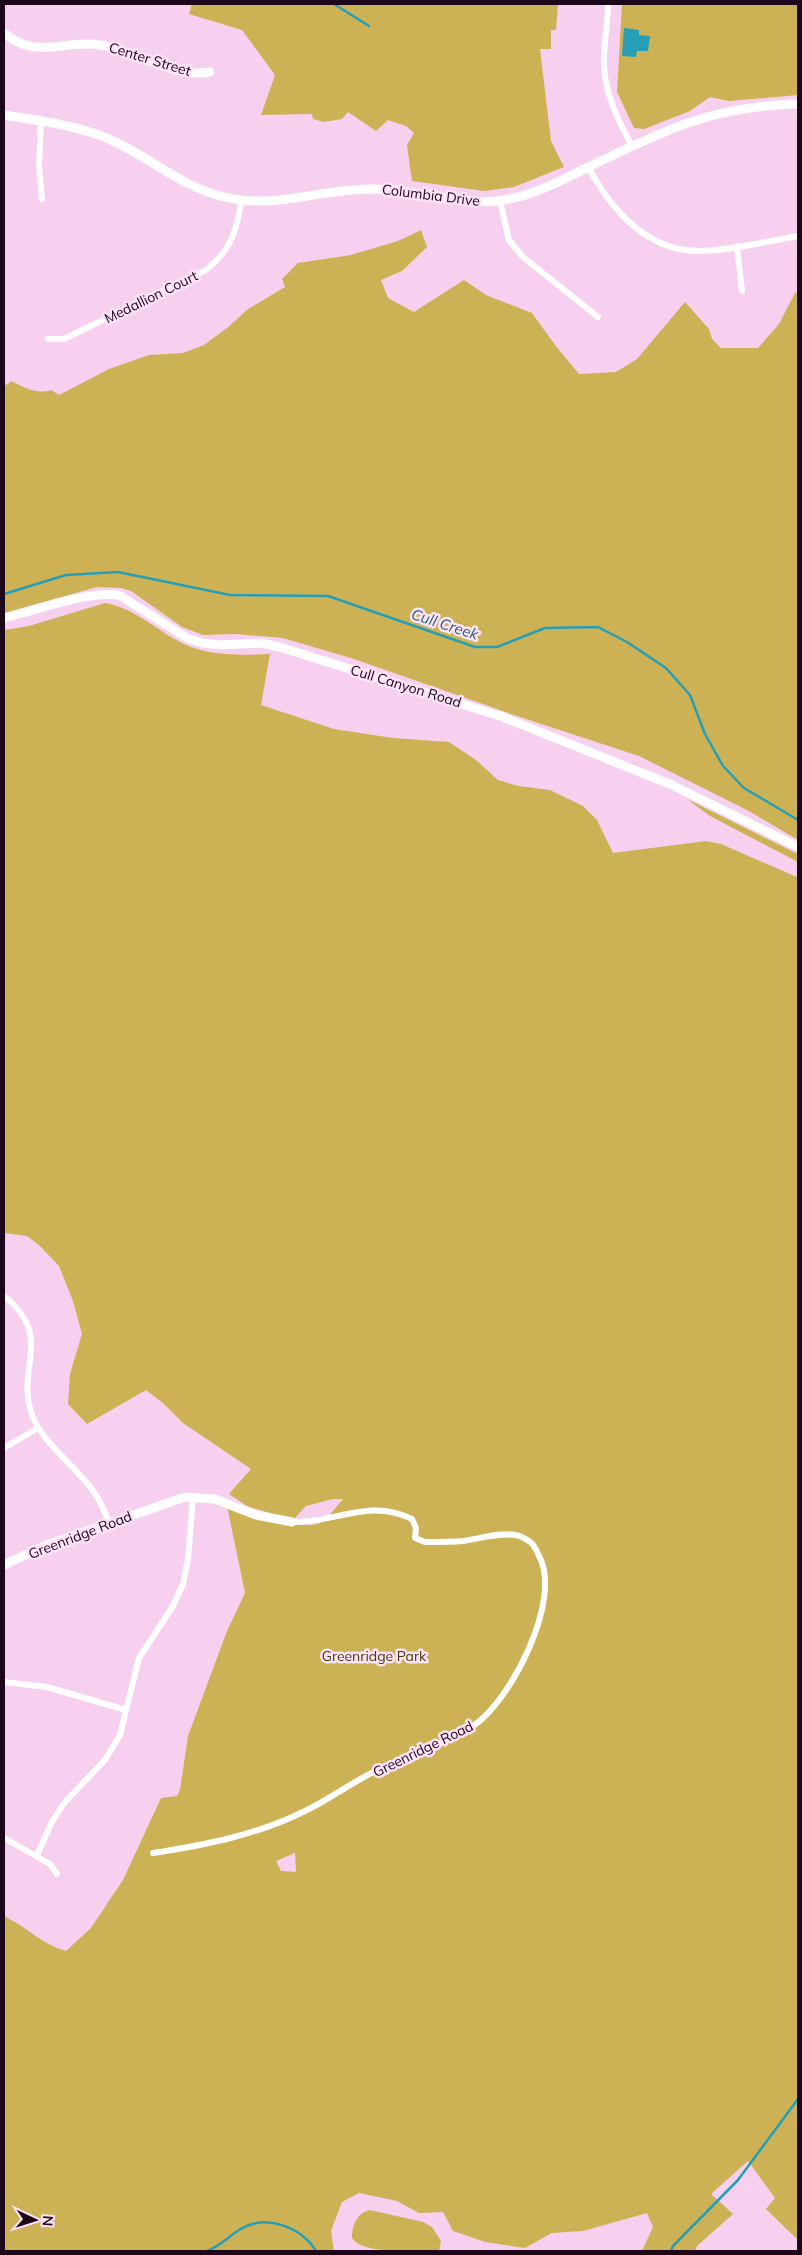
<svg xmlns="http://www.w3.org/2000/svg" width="802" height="2255" font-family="Mulish,sans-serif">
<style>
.green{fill:#cdb255;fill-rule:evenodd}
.water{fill:#269fb6}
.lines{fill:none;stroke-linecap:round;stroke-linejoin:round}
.stream{stroke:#269fb6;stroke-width:2.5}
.street{stroke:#fff;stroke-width:6}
.secondary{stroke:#fff;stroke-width:9}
.labels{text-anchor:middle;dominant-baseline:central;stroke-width:5;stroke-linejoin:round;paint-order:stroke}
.street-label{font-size:14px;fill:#1d071a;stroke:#fce2f7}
.park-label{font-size:14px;fill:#46390a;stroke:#fce2f7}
.water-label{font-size:15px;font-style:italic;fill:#225f6b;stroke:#fce2f7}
</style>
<rect width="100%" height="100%" fill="#f7d0ef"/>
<!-- green -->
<g class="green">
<polygon points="192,4 558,4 556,30 551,30 551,49 540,49 551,141 564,167 514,187 484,191 412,181 407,145 414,133 406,126 388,120 376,131 348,112 342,119 324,122 313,119 312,114 261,115 275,75 242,30 189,14"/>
<polygon points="622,4 798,4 798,95 729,101 710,97 690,111 644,129 634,128 617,92"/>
<path d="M421,230L427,247L402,271L381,280L388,298L414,312L464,280L486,295L532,313L555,345L579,374L616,372L637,359L685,302L709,329L712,339L721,348H758L779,324L795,293H798V840L747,810L639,756L514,715L354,659L283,638L236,634L203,635L182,627L131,591L121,588L97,587L4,613V383L7,385L11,381C24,387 36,395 51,390L59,395L109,369L149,355L183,353L204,345L227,328L248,309L285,287L282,279L298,263L351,255L398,241Z"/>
<path d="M105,603C140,609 162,637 194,648C218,656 244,655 270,654L261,705L334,729L393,738L449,742L476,760L498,780L518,786L550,790L583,806L597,820L613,853L706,841L721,844L797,877L798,874V2240L766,2209L775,2198L748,2161L711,2194L733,2214L697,2246L695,2251H642L653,2227L647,2213L583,2231L552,2233L525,2248L485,2242L453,2231L443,2212L419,2213L397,2201L359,2193L342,2202L331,2231L334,2251H4V1916C27,1927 41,1944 66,1951L91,1928L123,1880L161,1798L177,1796L180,1790L188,1736L227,1631L245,1593L227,1506C247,1511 304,1533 322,1522C329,1517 337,1506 343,1499H333L306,1506L293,1520L247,1506L229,1494L251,1469L183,1423L163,1403L146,1390L87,1424L68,1404L70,1374L82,1334L73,1301L59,1266L40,1246L27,1236L4,1233V630L29,626ZM295,1853L296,1872L281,1871L276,1861Z"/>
<polygon points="687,799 798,854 798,862 710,816"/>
<path d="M370,2210L423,2222L432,2227L441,2241L439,2251C419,2251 362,2255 352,2238C352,2225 357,2213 370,2210Z"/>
</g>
<!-- water -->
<polygon class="water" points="624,28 639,30 639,35 650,36 648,51 637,51 636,57 622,56"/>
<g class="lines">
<!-- stream -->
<g class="stream">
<polyline points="334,4 369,26"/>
<polyline points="4,594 66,575 118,572 230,595 328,596 475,647 497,647 545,628 598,627 627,642 666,668 690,695 705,734 723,766 744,788 798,820"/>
<path d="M207,2251C220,2246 228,2237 239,2230C266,2213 301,2227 316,2251"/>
<polyline points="671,2251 673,2246 738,2180 798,2099"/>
</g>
<!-- street -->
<g class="street">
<path d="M608,4C608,25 603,45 604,66C605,94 619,122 632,146"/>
<polyline points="41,121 39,166 42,199"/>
<path d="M588,167C611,209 646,251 699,251C730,251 767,241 798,236"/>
<polyline points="500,201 509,240 523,257 598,317"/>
<polyline points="737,246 742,291"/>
<path d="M48,339H64L206,270C230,251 237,231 241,202"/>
<path d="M4,1296C55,1336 15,1368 32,1415C44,1446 78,1467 96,1495C101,1503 105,1513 109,1522"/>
<polyline points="4,1448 38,1428"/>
<polyline points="4,1682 47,1687 126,1710"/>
<polyline points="4,1838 50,1864 57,1874"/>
<path d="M153,1853C205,1845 257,1835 305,1811C332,1798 356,1779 384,1767C414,1753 445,1744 473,1726C511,1701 563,1599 539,1556C537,1551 534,1544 529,1541C525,1539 520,1535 515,1535C499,1532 479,1539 463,1541C451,1542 438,1542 425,1542L415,1538L416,1528L412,1519C368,1498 336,1523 292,1522"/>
<polyline points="37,1855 52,1822 64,1803 105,1760 120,1735 139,1658 173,1606 183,1584 188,1559 193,1497"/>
</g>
<!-- secondary -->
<g class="secondary">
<path d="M4,33C38,61 64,39 100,45C136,50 172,79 210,72"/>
<path d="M4,115C40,121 76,125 109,139C146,155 178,184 217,195C272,212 319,188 374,189C417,189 460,207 503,200C538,195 571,175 603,160C673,126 719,106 798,104"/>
<path d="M4,618C37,610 86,591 119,595L187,638L202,643L220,645L262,643L283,648L503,717L672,785L798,847"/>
<polyline points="4,1565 44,1546 185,1497 215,1499 256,1515 292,1522"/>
</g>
</g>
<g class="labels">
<!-- street labels -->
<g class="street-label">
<text transform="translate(150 59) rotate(17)">Center Street</text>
<text transform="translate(431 195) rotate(7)">Columbia Drive</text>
<text transform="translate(151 297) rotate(-26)">Medallion Court</text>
<text transform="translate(406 686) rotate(17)">Cull Canyon Road</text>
<text transform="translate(80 1535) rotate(-21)">Greenridge Road</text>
<text transform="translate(423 1749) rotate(-26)">Greenridge Road</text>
</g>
<!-- park labels -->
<g class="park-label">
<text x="374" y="1656">Greenridge Park</text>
</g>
<!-- water labels -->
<g class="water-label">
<text transform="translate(445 624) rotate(18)">Cull Creek</text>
</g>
</g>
<!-- border -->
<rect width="802" height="2255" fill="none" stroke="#1d071a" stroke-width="10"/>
<!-- north arrow -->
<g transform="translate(35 2220) rotate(94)" stroke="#fce2f7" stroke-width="4" paint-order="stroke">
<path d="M0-4L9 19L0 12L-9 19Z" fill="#1d071a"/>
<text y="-8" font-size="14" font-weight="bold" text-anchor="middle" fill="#1d071a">N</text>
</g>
</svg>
